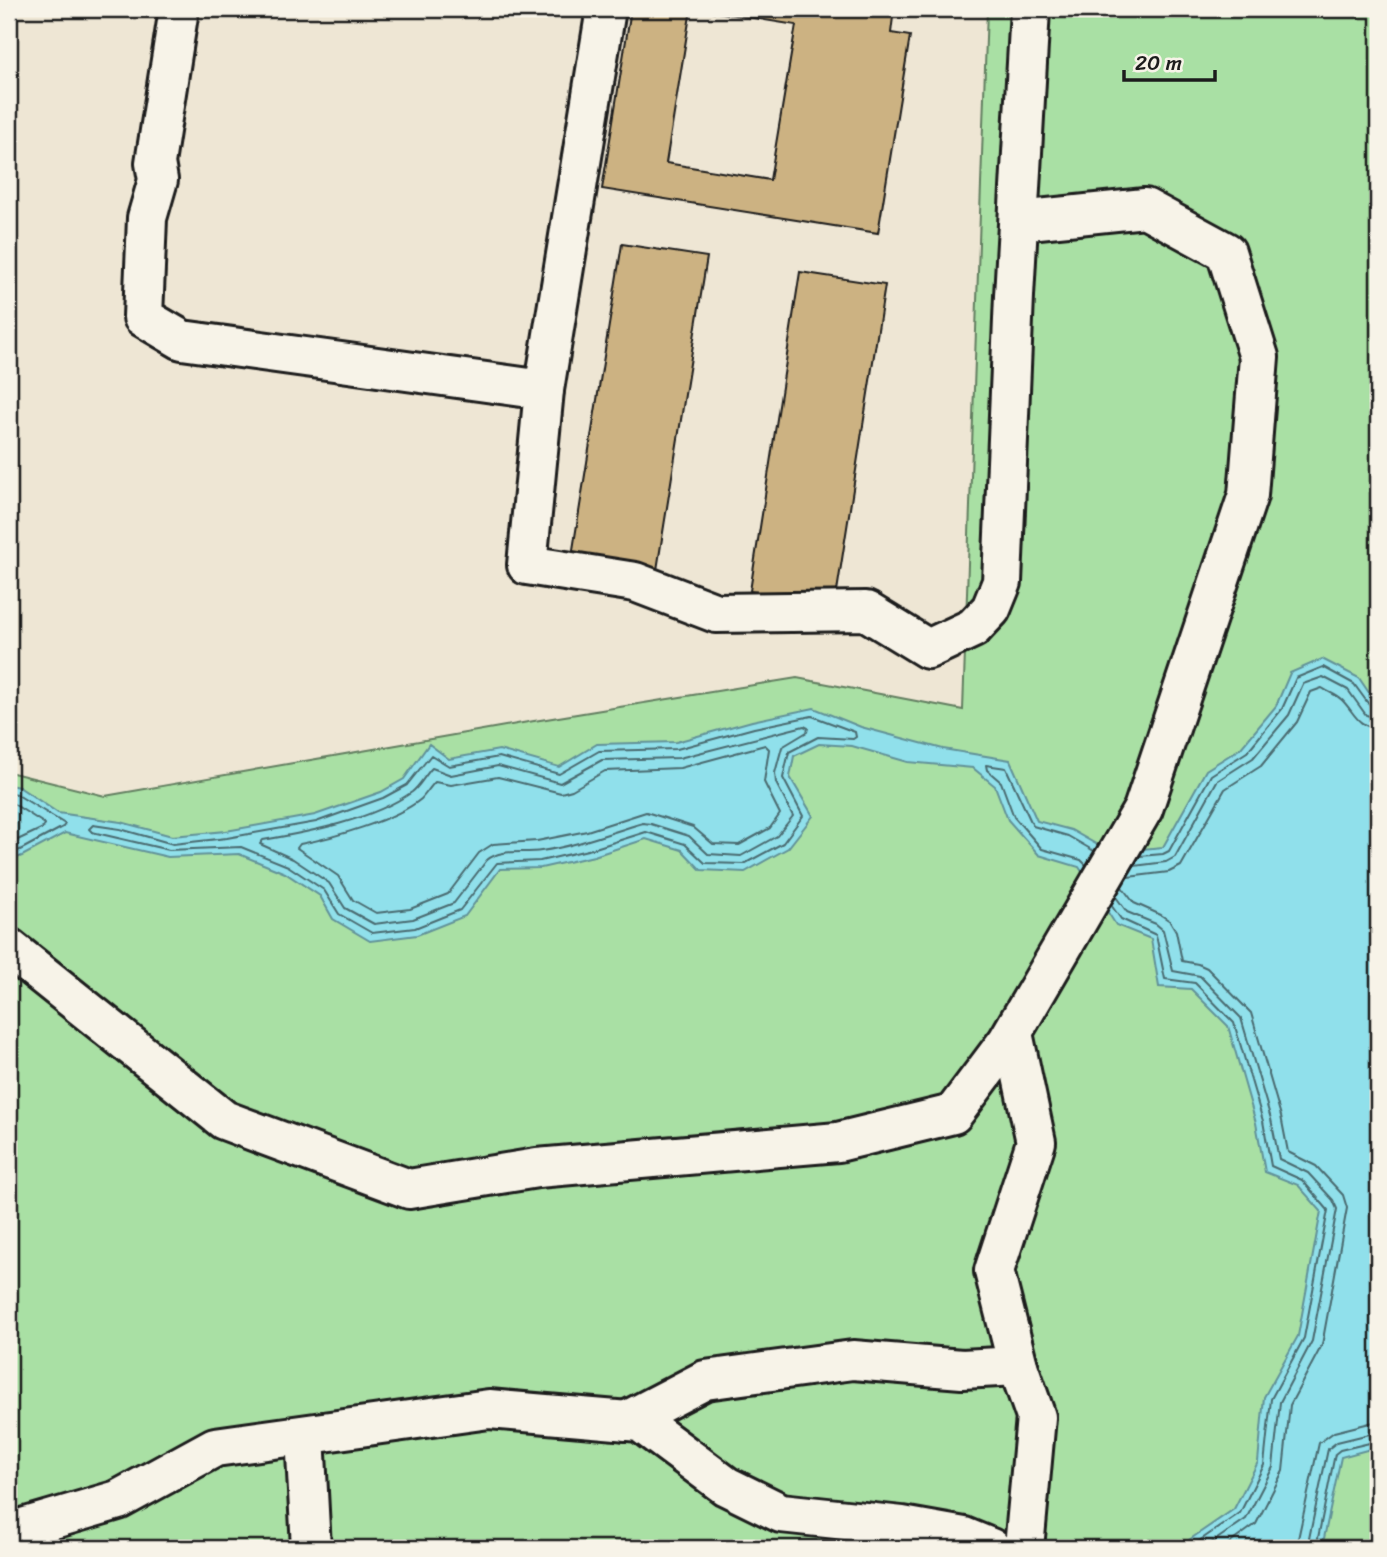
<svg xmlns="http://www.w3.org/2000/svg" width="1387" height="1557" font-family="Sriracha,sans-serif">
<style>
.green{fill:#a9e0a4;stroke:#627e60;stroke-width:2}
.water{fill:#90e0eb;stroke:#629298;stroke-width:2}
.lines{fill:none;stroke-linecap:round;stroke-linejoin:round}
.shore{stroke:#4a6a6f;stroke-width:2}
.building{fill:#ccb282;stroke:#1c1c1c;stroke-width:2}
.minor-casing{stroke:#1c1c1c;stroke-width:44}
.minor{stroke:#f7f3e8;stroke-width:38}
</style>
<rect width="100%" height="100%" fill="#eee6d4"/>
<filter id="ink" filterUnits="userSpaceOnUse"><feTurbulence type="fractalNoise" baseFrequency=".0143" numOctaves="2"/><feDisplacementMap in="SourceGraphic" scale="14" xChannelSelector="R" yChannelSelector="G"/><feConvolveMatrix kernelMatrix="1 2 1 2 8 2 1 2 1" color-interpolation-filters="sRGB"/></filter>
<g filter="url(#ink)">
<!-- green -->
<polygon class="green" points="987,9 1378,9 1378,1548 9,1548 9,772 105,796 528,722 797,678 963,710"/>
<!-- water -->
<polygon class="water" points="1322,659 1359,678 1378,706 1378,1447 1341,1457 1322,1548 1188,1548 1189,1540 1234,1509 1258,1462 1264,1397 1298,1336 1321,1211 1298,1185 1265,1172 1256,1123 1228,1026 1191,989 1159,987 1151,939 1116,925 1079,867 1039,855 1008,820 995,786 973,768 908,762 852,746 819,744 794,756 790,777 813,816 788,848 745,872 701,870 682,850 646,839 594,856 541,868 500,869 465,916 417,935 370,941 333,919 320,896 285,873 239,854 168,857 65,833 22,856 9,861 9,785 19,787 58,813 121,822 172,836 226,831 315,815 381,792 404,779 429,744 449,759 499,750 559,767 597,744 676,742 752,721 814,708 861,727 943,749 1010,760 1037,821 1071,830 1110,852 1163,847 1206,770 1241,748 1276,706 1290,673"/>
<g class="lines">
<!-- shore -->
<g class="shore">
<polygon points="812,716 855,732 856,737 853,739 818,737 789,752 783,778 803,816 783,843 744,864 705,863 685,844 646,832 592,849 540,861 497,863 460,910 415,928 372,933 339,914 324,890 288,866 241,847 169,850 92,832 89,829 93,825 120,829 173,844 227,838 316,822 383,798 407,785 431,755 449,766 499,757 559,774 599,751 677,749 754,728"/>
<path d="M804,726L808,728L807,732L782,747L775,773L776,783L793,816L777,836L741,856L708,854L689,836L651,824L643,823C609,833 576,846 541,851C524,854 501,848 487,860L454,903L413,919L374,924L345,908L329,883L293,859L260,844L263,840C310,832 372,820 412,792C420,786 425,775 432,768L451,775L498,766L560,783L602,760L679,758Z"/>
<path d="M765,745L769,749L764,782L780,814L770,828L739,845L713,844L693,827L646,812L587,831L537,841L493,844L479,853L448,894L410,909L376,913L353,900L338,876L297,848L300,844C332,838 396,820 421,799C426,794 430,787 435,782L451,785L498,777L561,793L572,790L605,771L680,768Z"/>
<polyline points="9,792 16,794 65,824 63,827 20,850 9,853"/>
<polyline points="9,801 45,824 43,828 9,844"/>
<polyline points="1140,856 1163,854 1169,851 1211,775 1247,752 1282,709 1296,678 1323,667 1354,684 1370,706 1378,709"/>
<polyline points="1086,865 1081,860 1042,849 1014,817 1001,782 987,770 986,765 1006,768 1033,826 1068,836 1094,851"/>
<polyline points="1134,866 1166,862 1175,857 1217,781 1253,758 1289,715 1303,684 1323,677 1348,690 1366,715 1378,718"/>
<path d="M1128,877L1169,872L1181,866L1225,789L1261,766L1297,722L1311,692L1322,688C1328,692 1337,695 1342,700C1355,713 1357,727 1378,728"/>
<polyline points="1122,887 1134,903 1161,915 1170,921 1176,931 1182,961 1198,964 1207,968 1251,1013 1281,1116 1288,1152 1316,1166 1343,1195 1347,1208 1322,1345 1290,1405 1283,1471 1256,1524 1223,1548"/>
<polyline points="1116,897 1127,912 1156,924 1163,930 1173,971 1200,976 1241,1018 1271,1119 1279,1159 1308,1173 1333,1200 1337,1209 1312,1341 1280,1402 1273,1467 1246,1519 1204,1548"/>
<polyline points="1111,905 1121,919 1156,935 1165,979 1195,983 1234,1023 1263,1121 1271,1166 1302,1180 1328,1210 1304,1338 1271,1399 1264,1465 1240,1513 1196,1543 1195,1548"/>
<polyline points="1296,1548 1319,1443 1334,1432 1378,1421"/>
<polyline points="1307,1548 1328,1449 1337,1442 1378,1432"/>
<polyline points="1316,1548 1335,1454 1340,1450 1378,1441"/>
</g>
</g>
<!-- building -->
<g class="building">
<polygon points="631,9 691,9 666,163 770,180 796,25 698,9 894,9 891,33 910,36 878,233 602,189"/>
<polygon points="622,244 707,257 656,576 571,562"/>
<polygon points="800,272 885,285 835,604 750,591"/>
</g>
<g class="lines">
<defs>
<g id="minor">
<polyline points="179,9 155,163 158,180 147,218 143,317 182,340 544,390"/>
<polyline points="606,9 544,390 527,565 635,582 716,613 866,611 928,649 973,628 991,609 1002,582 1014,296 1030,9"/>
<polyline points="9,948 224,1120 409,1189 537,1168 838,1142 953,1114 1007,1042 1143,809 1248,495 1259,357 1226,252 1145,208 1019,221"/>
<polyline points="1013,1033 1036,1142 994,1271 1018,1366 1036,1417 1024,1548"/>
<polyline points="626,1421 705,1380 853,1360 962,1369 1018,1366"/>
<polyline points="305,1435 311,1548"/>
<polyline points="9,1532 118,1500 215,1447 489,1409 640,1422 726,1486 781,1513 902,1526 964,1537 991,1548"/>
</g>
</defs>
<!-- minor casing -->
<use href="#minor" class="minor-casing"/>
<!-- minor -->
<use href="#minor" class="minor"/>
</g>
</g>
<!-- margin -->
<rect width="1387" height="1557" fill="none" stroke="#f7f3e8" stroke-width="35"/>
<rect x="18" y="18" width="1352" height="1522" fill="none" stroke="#1c1c1c" stroke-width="2.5" filter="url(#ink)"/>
<!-- scale -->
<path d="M1124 70v10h91v-10" fill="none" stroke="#1c1c1c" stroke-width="3.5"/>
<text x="1135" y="70" font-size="21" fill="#1c1c1c" stroke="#f7f3e8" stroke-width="5" paint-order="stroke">20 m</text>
</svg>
